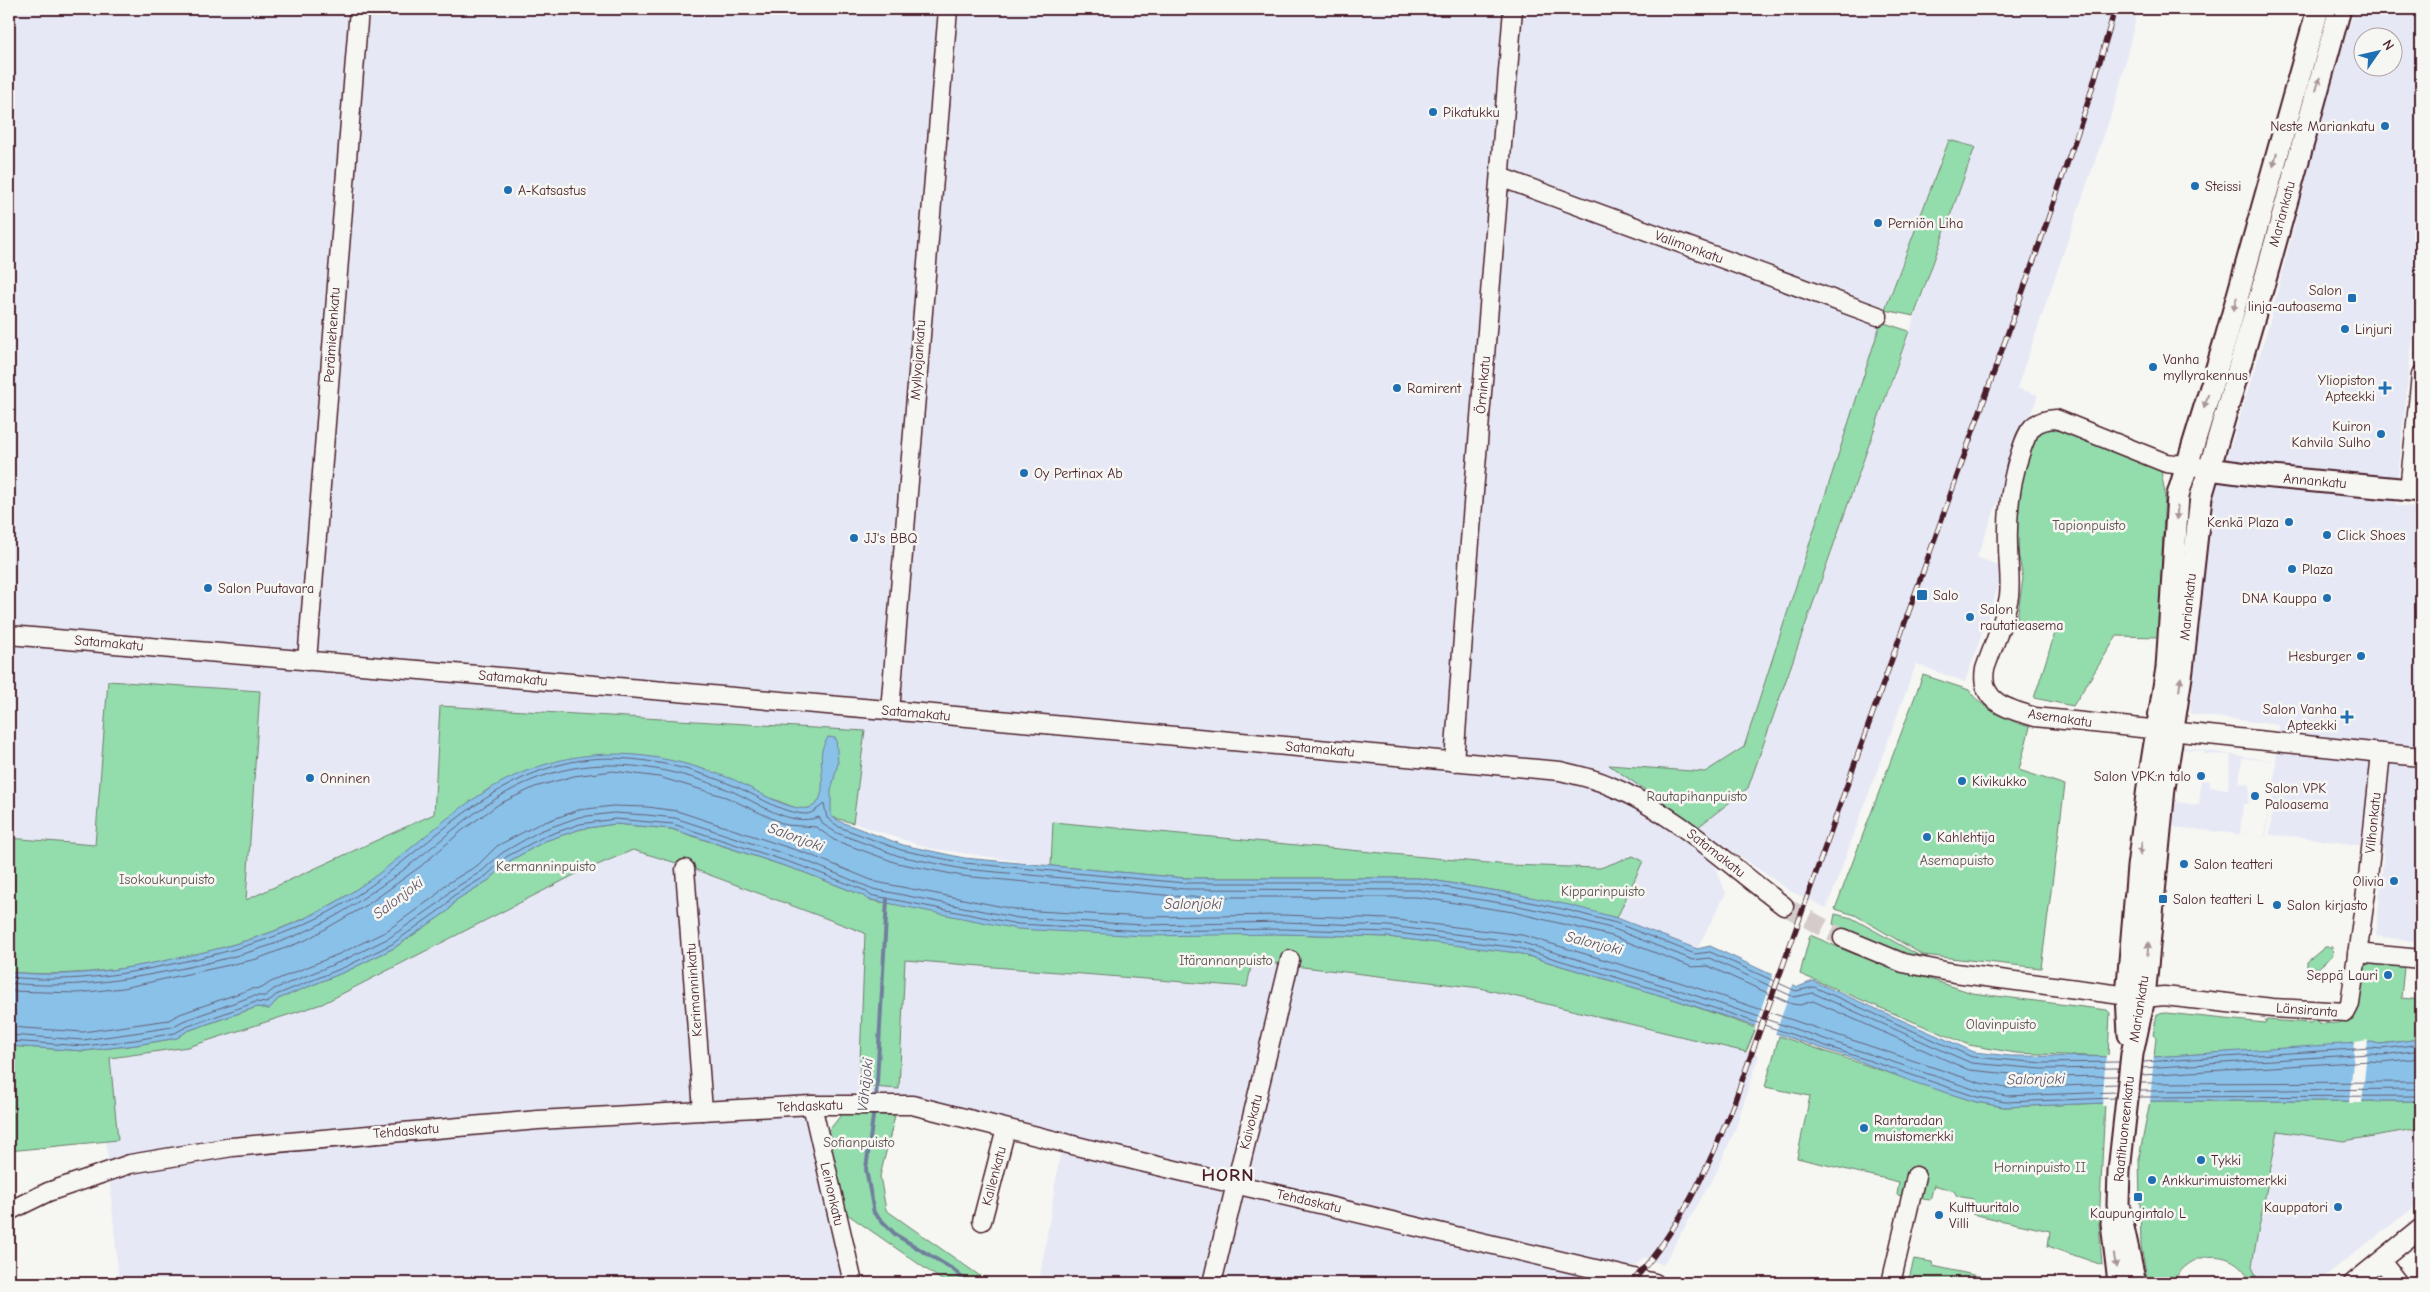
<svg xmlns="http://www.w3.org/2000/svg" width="2430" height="1292" font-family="'Comic Neue',sans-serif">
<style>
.built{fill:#e6e9f5;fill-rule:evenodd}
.green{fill:#93dcac;stroke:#6e7e6c}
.water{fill:#8ac1e8;stroke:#70809c}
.pier{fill:#f6f6f2}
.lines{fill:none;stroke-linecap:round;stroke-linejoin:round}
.shore{stroke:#646077;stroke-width:1}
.stream{stroke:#70809c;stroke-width:4}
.minor-tunnel{stroke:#d4cbca;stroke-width:18;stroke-dasharray:18 9;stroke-linecap:butt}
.minor-casing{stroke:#4a1f2b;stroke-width:21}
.major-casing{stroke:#4a1f2b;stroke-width:25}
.minor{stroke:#f6f6f2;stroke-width:18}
.major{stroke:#f6f6f2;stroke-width:21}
.rail-casing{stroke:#4a1f2b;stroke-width:5.5}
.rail{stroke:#f6f6f2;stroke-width:4;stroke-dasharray:11;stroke-linecap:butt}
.oneway{fill:#a99598}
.poi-dot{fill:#1f6fb2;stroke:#f6f6f2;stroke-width:2}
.labels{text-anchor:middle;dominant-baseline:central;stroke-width:5;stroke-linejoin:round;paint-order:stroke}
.poi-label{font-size:14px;fill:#4a1f2b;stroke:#f6f6f2;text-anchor:start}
.street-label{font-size:14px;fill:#4a1f2b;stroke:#f6f6f2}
.park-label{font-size:14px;fill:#5c4e4b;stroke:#f6f6f2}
.water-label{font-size:15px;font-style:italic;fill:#5d5064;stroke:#f6f6f2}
.district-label{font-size:19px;font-weight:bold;letter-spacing:1px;fill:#4a1f2b;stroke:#f6f6f2}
</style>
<rect width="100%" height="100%" fill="#f6f6f2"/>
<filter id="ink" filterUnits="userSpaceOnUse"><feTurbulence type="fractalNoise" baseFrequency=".02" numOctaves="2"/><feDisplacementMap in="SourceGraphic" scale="10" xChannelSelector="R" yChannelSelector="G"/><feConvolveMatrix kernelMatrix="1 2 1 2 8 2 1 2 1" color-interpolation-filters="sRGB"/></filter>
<g filter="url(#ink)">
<!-- built -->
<g class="built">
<path d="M9,9H2138L2117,97L2017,388L2038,395L1977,557L2005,568L1965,682L1916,664L1827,908L1790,891L1699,828L1726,893L1697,949L1617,918L1643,861L1633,856L1600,868L1509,865L1053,822L1051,866L928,848L853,823L865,731L440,706L434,814L246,900L260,692L108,681L95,845L9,838ZM1948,140L1975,147L1748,788L1611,765L1705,772L1744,747L1885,310Z"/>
<path d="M2355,9H2421V255L2395,505L2421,508V942L2376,936L2384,849L2302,837L2270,835L2279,725L2190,714L2211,498L2232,442L2270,321L2330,84ZM2362,38H2392V68H2362Z"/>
<path d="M2183,747L2273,761L2266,837L2173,827L2180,749ZM2181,749L2204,751V754L2231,755L2228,789L2210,787V781L2201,780L2199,805L2175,802ZM2242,758L2273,761L2265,837L2240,834L2243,804H2248L2250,784L2239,783Z"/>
<polygon points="633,850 683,865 1247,987 1252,961 1480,988 1759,1055 1735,1130 1716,1173 1663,1265 1644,1257 1618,1283 1039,1283 1061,1149 897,1111 822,1112 864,1283 119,1283 106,1141 118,1140 109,1058 188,1047 322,1004 576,874"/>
<polygon points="2421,1129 2421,1202 2316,1283 2256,1283 2257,1278 2252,1267 2254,1253 2278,1131 2344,1141"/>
</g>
<!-- green -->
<g class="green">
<polygon points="1949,140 1975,147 1914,316 1885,310"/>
<polygon points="1881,322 1909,331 1748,788 1698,827 1609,765 1705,772 1744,747"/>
<polygon points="2051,425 2161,471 2165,494 2158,637 2117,636 2073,706 2034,698 2055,633 2017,619 2023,578 2013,527 2016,489 2034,432"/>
<path d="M1923,675L1969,690C1979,707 2011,722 2030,727L2019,770L2065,785L2041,968L1923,955L1855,915L1835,909Z"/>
<path d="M108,681L260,691L246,900L434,814L440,706L865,731L853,823L793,807L773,799L490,788C444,820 404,859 357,889C298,928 239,945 171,960C116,971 65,977 9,972V838L95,845Z"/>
<polygon points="1053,822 1509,865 1600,868 1633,856 1643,861 1617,918 1516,894 1419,878 1185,878 1051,866"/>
<polygon points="615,824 671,829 803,872 862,895 867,899 879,902 1283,934 1388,937 1491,949 1518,953 1565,967 1676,1000 1756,1028 1746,1052 1480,988 1252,961 1247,987 905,960 899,1089 859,1086 865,933 683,865 633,850 576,874 322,1004 188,1047 110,1058 118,1140 9,1151 9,1046 84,1051 136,1045 177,1038 187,1031 257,1007 269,1009 278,999 347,971 394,948 448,911 456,900 489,880 508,862 545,841 581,829"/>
<path d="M1835,914L1852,918L1918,955L1928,957L1927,961C1893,959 1862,939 1833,924Z"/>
<polygon points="1810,935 1854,954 1972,993 2107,1010 2110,1013 2108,1057 2016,1053 1969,1045 1800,974"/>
<polygon points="2325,947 2332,947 2333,955 2318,968 2307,967 2307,962"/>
<polygon points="2363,962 2404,967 2401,998 2421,1000 2421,1039 2380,1044 2371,1043 2154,1057 2156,1037 2153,1035 2157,1014 2166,1013 2265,1023 2266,1020 2311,1023 2317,1017 2319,1024 2338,1023 2351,1015"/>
<polygon points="1779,1036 1976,1102 2004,1107 2105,1103 2099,1223 2102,1265 2048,1246 2050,1231 1972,1214 1973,1199 1957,1196 1954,1191 1934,1185 1930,1200 1897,1195 1899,1182 1797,1158 1810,1096 1765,1087"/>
<path d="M2150,1101H2421V1128L2344,1141L2278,1131L2254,1253L2252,1267L2257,1278L2256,1283H2251C2237,1246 2188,1249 2173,1283H2148L2141,1246L2139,1158Z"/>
<polygon points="844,1111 895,1116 880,1176 886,1210 990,1283 946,1283 847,1214 827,1133"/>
<polygon points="1914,1259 1932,1262 1933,1266 2010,1283 1908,1283"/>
</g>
<!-- water -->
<path class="water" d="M828,737L836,738L838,763L831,791V816L841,822L903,845L964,858L1185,878H1419L1516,894L1569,905L1617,918L1697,949L1710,946L1798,987L1813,981L1974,1052L2010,1056L2154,1057L2371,1042L2380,1044L2421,1039V1101H2154L2004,1107L1976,1102L1913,1082L1851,1058L1676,1000L1518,953L1388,937L1283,934L1144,936L1017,929L867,899L862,895L803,872L672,829L615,824L581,829L545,841L508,862L489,880L456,900L448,911L394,948L347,971L278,999L269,1009L257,1007L187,1031L177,1038L136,1045L84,1051L9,1046V972C67,978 116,971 173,959C240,945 302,927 358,888C416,850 463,794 529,770C600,743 663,753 732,779C750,786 798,819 815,805C828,794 819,766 822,750C823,746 826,741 828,737Z"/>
<!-- pier -->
<g class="pier">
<polygon points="1773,973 1794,982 1774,1037 1754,1030"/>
<polygon points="2368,1040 2362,1103 2349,1103 2355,1042"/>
<polygon points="2154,1054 2150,1104 2102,1106 2106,1055"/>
</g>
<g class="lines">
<!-- shore -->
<g class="shore">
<path d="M9,977C65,983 117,976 172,964C240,950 304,932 362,892C431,845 485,780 571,762C622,751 684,765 732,785C756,794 779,813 806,814C813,814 819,807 824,804L827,818L839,827L901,850L964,863L1185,883H1419L1515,899L1567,910L1616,923L1695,954L1710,952L1796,991L1814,987L1972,1057L2043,1063L2119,1062"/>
<path d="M9,983C69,989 120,981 179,969C245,956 311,937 366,896C383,885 400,873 416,860C466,820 507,780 574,768C625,759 680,771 729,790C757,801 788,828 819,817L824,825L837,833L899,856L963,869L1185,889L1418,890L1514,905L1566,916L1614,929L1693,960L1709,958L1794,997L1813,993L1971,1063L2042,1069L2118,1068"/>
<polyline points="9,991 78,993 123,988 257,959 306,940 367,905 421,866 464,829 499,804 535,787 574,776 613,771 659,777 726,797 786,825 816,827 834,840 897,863 962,876 1185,897 1417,897 1513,912 1612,936 1692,967 1708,966 1792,1004 1800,1005 1813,1001 1969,1070 2042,1077 2118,1076"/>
<polyline points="9,1027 83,1032 169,1020 180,1014 251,989 262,988 271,982 339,954 385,932 434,897 445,885 478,865 497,846 537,825 578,810 613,806 648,807 677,811 808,854 876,882 1019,910 1144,917 1283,915 1389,919 1522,935 1682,983 1980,1083 2006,1088 2117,1084"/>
<polyline points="9,1035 83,1040 134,1033 172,1027 183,1021 253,996 265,996 274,989 342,961 389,938 439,903 450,891 482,871 502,853 540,831 579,817 614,813 647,815 675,818 806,861 873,889 1018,918 1144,925 1283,922 1389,926 1520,942 1679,990 1979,1091 2006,1096 2116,1092"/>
<polyline points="9,1041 84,1046 135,1040 175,1033 186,1027 256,1002 267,1003 276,995 345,967 392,944 444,907 453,896 486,876 506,857 543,837 580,824 615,819 673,824 804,867 864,890 870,895 1018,924 1144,931 1283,929 1389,932 1519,948 1678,996 1977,1097 2005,1102 2115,1098"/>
<polyline points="2143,1062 2371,1048 2381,1049 2421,1044"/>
<polyline points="2142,1068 2370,1054 2382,1055 2421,1050"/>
<polyline points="2142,1075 2370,1061 2382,1062 2421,1058"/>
<polyline points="2141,1083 2421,1082"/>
<polyline points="2140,1091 2421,1089"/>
<polyline points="2139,1097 2421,1096"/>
</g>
<!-- stream -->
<g class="stream">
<polyline points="876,1100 887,899"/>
<polyline points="874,1109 866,1169 874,1213 896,1235 954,1270 967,1283"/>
</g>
<!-- minor-tunnel -->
<polyline class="minor-tunnel" points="1784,906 1843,938"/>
<defs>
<g id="minor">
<polyline points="1500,177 1878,316"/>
<path d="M2199,467L2166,463L2056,419C2032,420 2028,430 2021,451C2010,482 2007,514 2008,546C2008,563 2011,579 2009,596C2005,621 1993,645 1985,669C1979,703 2009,709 2035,717L2421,757"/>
<polyline points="2409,490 2421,375"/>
<path d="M9,635L945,715L1560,771C1576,775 1593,778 1608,785C1676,813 1726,863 1784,906"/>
<polyline points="307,661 359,9"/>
<polyline points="890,711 948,9"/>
<polyline points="1454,762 1469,554 1513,9"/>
<polyline points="685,869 703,1111"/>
<polyline points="1843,938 1903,963 1955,973 2144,998 2164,996 2273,1008 2346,1012 2350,1004 2368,878 2381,753"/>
<polyline points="2357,953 2421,959"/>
<polyline points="812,1105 853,1283"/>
<polyline points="9,1211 48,1192 130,1164 232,1147 538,1120 812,1105 912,1105 1137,1161 1655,1283"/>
<polyline points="982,1221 1006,1129"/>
<polyline points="2381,1261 2398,1283"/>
<polyline points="1212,1283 1290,960"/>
<polyline points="1891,1283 1916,1176"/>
<polyline points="2353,1283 2421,1228"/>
</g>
<g id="major">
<polyline points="2209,469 2262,476 2421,491"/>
<polyline points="2129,1034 2127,996 2138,867 2148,787 2167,668 2178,495 2226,338 2318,9"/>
<polyline points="2112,1223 2119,1283"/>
<polyline points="2135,1283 2118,1204 2119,1171 2132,1054 2144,998 2164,788 2182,670 2201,497 2266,276 2340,9"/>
</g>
</defs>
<!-- minor casing -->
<use href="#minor" class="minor-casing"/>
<!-- major casing -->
<use href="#major" class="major-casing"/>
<!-- minor -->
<use href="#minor" class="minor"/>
<!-- major -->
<use href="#major" class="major"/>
<defs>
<path id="rail" d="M1631,1283C1679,1231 1708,1169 1734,1103L2036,254L2088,102L2115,9"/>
</defs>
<!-- rail casing -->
<use href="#rail" class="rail-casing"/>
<!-- rail -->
<use href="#rail" class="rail"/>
</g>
<!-- one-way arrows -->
<defs><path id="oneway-solid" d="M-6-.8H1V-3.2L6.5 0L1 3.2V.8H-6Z" transform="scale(1.25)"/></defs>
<g class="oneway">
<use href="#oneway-solid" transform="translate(2318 84) rotate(-74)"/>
<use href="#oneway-solid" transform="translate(2275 160) rotate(105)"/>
<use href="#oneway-solid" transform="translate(2235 304) rotate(105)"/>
<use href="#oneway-solid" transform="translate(2206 401) rotate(108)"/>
<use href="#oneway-solid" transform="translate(2177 513) rotate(95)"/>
<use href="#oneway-solid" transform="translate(2180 684) rotate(-83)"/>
<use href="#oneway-solid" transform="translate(2141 848) rotate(97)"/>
<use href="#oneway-solid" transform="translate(2148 949) rotate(-84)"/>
<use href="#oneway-solid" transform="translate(2115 1261) rotate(81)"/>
</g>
</g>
<!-- markers -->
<g class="poi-dot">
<circle cx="1433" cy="112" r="5"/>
<circle cx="2385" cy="126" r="5"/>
<circle cx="2195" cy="186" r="5"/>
<circle cx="508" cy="190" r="5"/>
<circle cx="1878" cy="223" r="5"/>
<rect x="2347" y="293" width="10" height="10" rx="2.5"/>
<circle cx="2345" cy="329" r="5"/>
<circle cx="2153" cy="367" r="5"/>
<circle cx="1397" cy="388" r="5"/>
<path d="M2382.5 380.5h5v5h5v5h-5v5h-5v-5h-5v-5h5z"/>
<circle cx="2381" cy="434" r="5"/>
<circle cx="1024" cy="473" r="5"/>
<circle cx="2289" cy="522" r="5"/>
<circle cx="2327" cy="535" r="5"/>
<circle cx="854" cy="538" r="5"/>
<circle cx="2292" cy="569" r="5"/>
<circle cx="208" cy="588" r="5"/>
<rect x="1916" y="589" width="12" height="12" rx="2.5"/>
<circle cx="2327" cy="598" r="5"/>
<circle cx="1970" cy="617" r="5"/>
<circle cx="2361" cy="656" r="5"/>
<path d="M2344.5 709.5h5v5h5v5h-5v5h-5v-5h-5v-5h5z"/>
<circle cx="2201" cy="776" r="5"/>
<circle cx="310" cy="778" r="5"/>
<circle cx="1962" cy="781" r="5"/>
<circle cx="2255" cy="796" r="5"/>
<circle cx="1927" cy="837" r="5"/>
<circle cx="2184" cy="864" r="5"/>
<circle cx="2394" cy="881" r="5"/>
<rect x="2158" y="894" width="10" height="10" rx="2.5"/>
<circle cx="2277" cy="905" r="5"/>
<circle cx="2388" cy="975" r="5"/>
<circle cx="1864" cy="1128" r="5"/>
<circle cx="2201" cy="1160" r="5"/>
<circle cx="2152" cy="1180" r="5"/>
<rect x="2133" y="1192" width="10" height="10" rx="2.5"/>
<circle cx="2338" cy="1207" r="5"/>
<circle cx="1939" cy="1215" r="5"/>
</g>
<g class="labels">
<!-- poi labels -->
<g class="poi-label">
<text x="1443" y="112">Pikatukku</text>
<text x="2375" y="126" text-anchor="end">Neste Mariankatu</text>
<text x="2205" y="186">Steissi</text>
<text x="518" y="190">A-Katsastus</text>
<text x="1888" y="223">Perniön Liha</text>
<text x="2342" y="290" text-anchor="end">Salon<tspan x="2342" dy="16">linja-autoasema</tspan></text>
<text x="2355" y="329">Linjuri</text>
<text x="2163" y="359">Vanha<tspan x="2163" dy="16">myllyrakennus</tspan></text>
<text x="2375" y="380" text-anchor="end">Yliopiston<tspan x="2375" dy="16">Apteekki</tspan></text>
<text x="1407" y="388">Ramirent</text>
<text x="2371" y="426" text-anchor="end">Kuiron<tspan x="2371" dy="16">Kahvila Sulho</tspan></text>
<text x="1034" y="473">Oy Pertinax Ab</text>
<text x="2279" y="522" text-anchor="end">Kenkä Plaza</text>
<text x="2337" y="535">Click Shoes</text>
<text x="864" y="538">JJ's BBQ</text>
<text x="2302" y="569">Plaza</text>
<text x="218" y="588">Salon Puutavara</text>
<text x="1933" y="595">Salo</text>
<text x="2317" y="598" text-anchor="end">DNA Kauppa</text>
<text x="1980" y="609">Salon<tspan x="1980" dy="16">rautatieasema</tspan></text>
<text x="2351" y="656" text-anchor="end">Hesburger</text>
<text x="2337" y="709" text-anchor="end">Salon Vanha<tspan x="2337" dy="16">Apteekki</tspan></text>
<text x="2191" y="776" text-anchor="end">Salon VPK:n talo</text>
<text x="320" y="778">Onninen</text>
<text x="1972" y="781">Kivikukko</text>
<text x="2265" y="788">Salon VPK<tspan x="2265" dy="16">Paloasema</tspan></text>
<text x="1937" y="837">Kahlehtija</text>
<text x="2194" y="864">Salon teatteri</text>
<text x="2384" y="881" text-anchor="end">Olivia</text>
<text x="2173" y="899">Salon teatteri L</text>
<text x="2287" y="905">Salon kirjasto</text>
<text x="2378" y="975" text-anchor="end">Seppä Lauri</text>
<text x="1874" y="1120">Rantaradan<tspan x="1874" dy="16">muistomerkki</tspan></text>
<text x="2211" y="1160">Tykki</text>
<text x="2162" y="1180">Ankkurimuistomerkki</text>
<text x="1949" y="1207">Kulttuuritalo<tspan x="1949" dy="16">Villi</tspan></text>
<text x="2328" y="1207" text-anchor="end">Kauppatori</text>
<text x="2138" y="1213" text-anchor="middle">Kaupungintalo L</text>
</g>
<!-- street labels -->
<g class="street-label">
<text transform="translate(2282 214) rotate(-75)">Mariankatu</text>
<text transform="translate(1689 247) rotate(20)">Valimonkatu</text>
<text transform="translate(332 335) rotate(-86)">Perämiehenkatu</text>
<text transform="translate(918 360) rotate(-86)">Myllyojankatu</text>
<text transform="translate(1483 385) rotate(-85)">Örninkatu</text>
<text transform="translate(2315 481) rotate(5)">Annankatu</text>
<text transform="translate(2188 607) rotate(-84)">Mariankatu</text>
<text transform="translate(109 643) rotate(5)">Satamakatu</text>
<text transform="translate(513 678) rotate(5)">Satamakatu</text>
<text transform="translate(916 713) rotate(5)">Satamakatu</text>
<text transform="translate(2060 718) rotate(8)">Asemakatu</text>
<text transform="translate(1320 749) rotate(5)">Satamakatu</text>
<text transform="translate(2373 823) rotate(-84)">Vilhonkatu</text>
<text transform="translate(1716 853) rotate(38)">Satamakatu</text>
<text transform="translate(694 990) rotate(-94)">Kerimanninkatu</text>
<text transform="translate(2139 1009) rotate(-81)">Mariankatu</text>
<text transform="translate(2307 1010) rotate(4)">Länsiranta</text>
<text transform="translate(810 1106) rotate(-2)">Tehdaskatu</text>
<text transform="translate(1251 1122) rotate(-76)">Kaivokatu</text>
<text transform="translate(2124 1129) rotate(-84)">Raatihuoneenkatu</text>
<text transform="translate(406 1131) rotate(-5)">Tehdaskatu</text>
<text transform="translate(994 1176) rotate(-75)">Kallenkatu</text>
<text transform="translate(832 1194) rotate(77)">Leinonkatu</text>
<text transform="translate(1309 1201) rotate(13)">Tehdaskatu</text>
</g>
<!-- park labels -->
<g class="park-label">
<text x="2089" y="525">Tapionpuisto</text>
<text x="1697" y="796">Rautapihanpuisto</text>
<text x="1957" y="860">Asemapuisto</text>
<text x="546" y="866">Kermanninpuisto</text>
<text x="167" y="879">Isokoukunpuisto</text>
<text x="1603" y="891">Kipparinpuisto</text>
<text x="1226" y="960">Itärannanpuisto</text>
<text x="2001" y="1024">Olavinpuisto</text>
<text x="859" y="1142">Sofianpuisto</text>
<text x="2040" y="1167">Horninpuisto II</text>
</g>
<!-- water labels -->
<g class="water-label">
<text transform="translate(796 837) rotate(20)">Salonjoki</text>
<text transform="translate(398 898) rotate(-37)">Salonjoki</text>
<text x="1193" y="904">Salonjoki</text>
<text transform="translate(1594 943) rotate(14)">Salonjoki</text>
<text transform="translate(2036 1079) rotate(-1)">Salonjoki</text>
<text transform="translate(865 1085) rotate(-84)">Vähäjoki</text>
</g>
<!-- district labels -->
<g class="district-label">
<text x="1228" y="1175">HORN</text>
</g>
</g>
<!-- margin -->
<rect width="2430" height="1292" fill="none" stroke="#f6f6f2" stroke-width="30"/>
<rect x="15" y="15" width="2400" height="1262" fill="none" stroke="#4a1f2b" stroke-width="2" filter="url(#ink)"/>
<!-- north arrow -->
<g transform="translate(2378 52) rotate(56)"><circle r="24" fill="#f6f6f2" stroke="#b1a0a2"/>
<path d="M0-4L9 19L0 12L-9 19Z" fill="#1f6fb2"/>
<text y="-8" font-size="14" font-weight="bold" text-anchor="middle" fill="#4a1f2b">N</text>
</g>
</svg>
